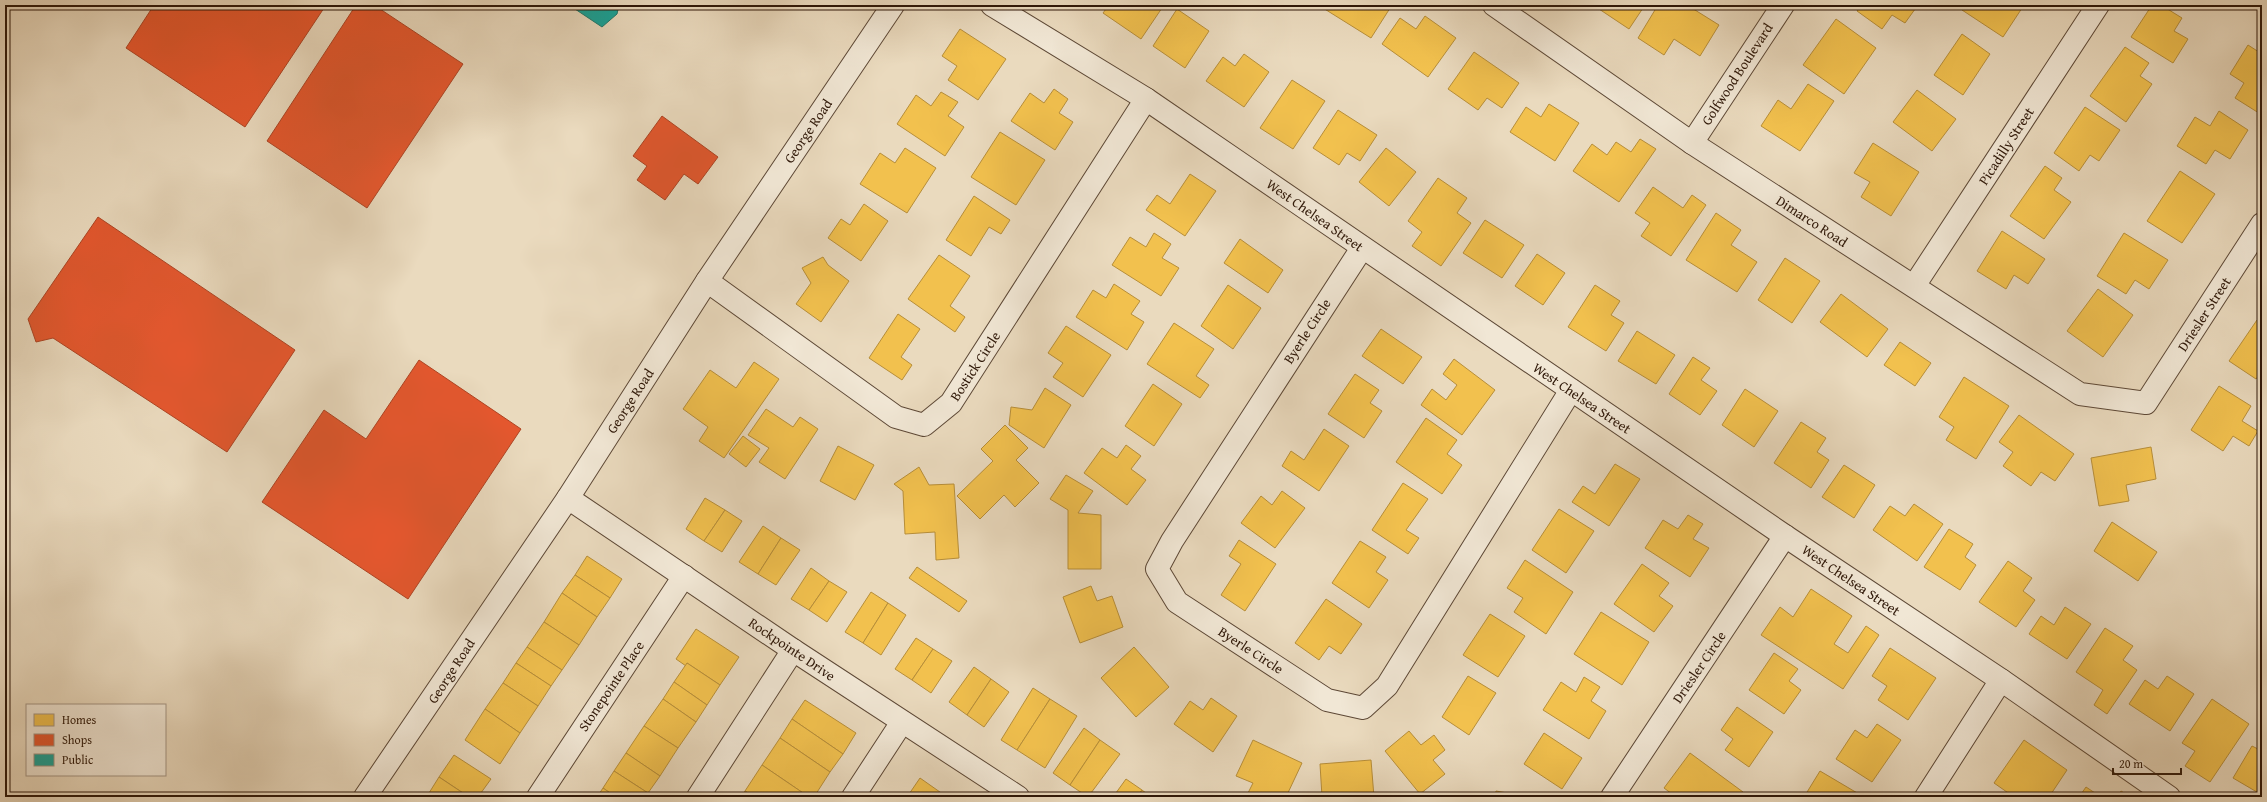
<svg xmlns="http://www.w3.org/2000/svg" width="2267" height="802" font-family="'Gentium Book Plus',serif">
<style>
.homes{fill:#f2c14e;stroke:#b78e39}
.shops{fill:#e4572e;stroke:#ad4423}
.public{fill:#17a398;stroke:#1e796d}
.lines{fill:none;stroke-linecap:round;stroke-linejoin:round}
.minor-casing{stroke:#5d4836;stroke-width:24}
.tertiary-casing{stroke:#5d4836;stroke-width:24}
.minor{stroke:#f1e7d5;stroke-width:22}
.tertiary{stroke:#f1e7d5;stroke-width:22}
.labels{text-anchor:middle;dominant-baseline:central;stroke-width:4;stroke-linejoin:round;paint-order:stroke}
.street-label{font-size:14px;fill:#2e1708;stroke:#f1e7d5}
</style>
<rect width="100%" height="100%" fill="#eadabe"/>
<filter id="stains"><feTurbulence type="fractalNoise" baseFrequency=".005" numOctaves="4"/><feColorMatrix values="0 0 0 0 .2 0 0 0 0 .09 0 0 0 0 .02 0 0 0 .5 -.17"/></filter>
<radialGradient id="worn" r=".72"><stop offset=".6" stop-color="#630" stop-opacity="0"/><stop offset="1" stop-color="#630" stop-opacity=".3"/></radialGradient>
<!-- homes -->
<g class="homes">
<polygon points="1109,5 1164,5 1141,39 1103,13"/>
<polygon points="1325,5 1392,5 1371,38 1323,8"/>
<polygon points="1593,5 1645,5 1629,29"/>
<polygon points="1658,5 1687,5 1719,25 1700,56 1674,39 1664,55 1638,38"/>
<polygon points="1861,5 1918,5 1905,23 1892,15 1882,29 1857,11"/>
<polygon points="1965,5 2024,5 2003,37 1962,10"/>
<polygon points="2152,5 2161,5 2182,18 2174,31 2188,39 2173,63 2131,37"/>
<polygon points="1177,9 1209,31 1185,68 1153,46"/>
<polygon points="1425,16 1456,38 1428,77 1382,44 1400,18 1416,29"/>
<polygon points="1836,19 1876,48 1844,94 1803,65"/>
<polygon points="960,29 1006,59 978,100 948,80 957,66 942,56"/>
<polygon points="1962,34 1990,54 1963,95 1934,75"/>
<polygon points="2248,45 2262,54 2262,115 2235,98 2244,83 2230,74"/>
<polygon points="2125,47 2149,63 2140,76 2152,84 2126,122 2090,96"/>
<polygon points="1474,52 1519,83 1502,108 1487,98 1478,110 1448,89"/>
<polygon points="1244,54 1269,72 1244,107 1206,81 1223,57 1235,66"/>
<polygon points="1292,80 1325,101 1293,149 1260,128"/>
<polygon points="1808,84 1834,101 1800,151 1761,126 1778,100 1791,109"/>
<polygon points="1054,89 1068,99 1059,113 1073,122 1055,150 1011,121 1030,93 1044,103"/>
<polygon points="1917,90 1956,119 1932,151 1893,122"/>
<polygon points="941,92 958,102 948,116 964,127 945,156 897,124 916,95 931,106"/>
<polygon points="1549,104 1579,123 1555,161 1510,132 1526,107 1541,117"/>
<polygon points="2085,107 2120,130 2099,161 2090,155 2079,171 2054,153"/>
<polygon points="1338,110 1377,135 1360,161 1347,153 1339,165 1313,148"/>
<polygon points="2219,111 2248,130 2230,159 2215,150 2206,164 2177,146 2195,117 2210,126"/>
<polygon points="1000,132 1045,160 1016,205 971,177"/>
<polygon points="1640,139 1656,149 1619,202 1573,171 1592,144 1607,155 1616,142 1631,152"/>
<polygon points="1873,143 1919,172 1891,216 1861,197 1870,182 1854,173"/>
<polygon points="905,148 936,168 907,213 860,184 880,153 895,163"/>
<polygon points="1386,148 1416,172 1389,206 1359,182"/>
<polygon points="2045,166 2062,178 2054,190 2071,202 2044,239 2010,216"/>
<polygon points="2180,171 2215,194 2182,243 2147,221"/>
<polygon points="1190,174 1216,191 1185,236 1146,210 1157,195 1170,204"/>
<polygon points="1438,178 1467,198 1457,213 1471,223 1441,266 1412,246 1422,232 1408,221"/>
<polygon points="1653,187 1683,208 1692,195 1706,205 1671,256 1641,236 1650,223 1635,213"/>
<polygon points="974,196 1010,220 1001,234 989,227 971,256 946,240"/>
<polygon points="864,204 888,221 861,261 828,238 841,219 850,225"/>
<polygon points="1716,213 1741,230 1731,245 1757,262 1737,292 1686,260"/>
<polygon points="1485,220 1524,245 1502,278 1463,253"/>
<polygon points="2002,231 2045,259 2028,284 2014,275 2006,289 1977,271"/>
<polygon points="1154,233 1171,244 1162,258 1179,268 1161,296 1112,265 1130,237 1146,247"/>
<polygon points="2124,233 2168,260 2149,289 2135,280 2126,294 2097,276"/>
<polygon points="1240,239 1283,270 1268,293 1224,263"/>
<polygon points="1537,254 1565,273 1543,305 1515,286"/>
<polygon points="939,255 970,276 950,306 965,317 955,332 908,299"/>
<polygon points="823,257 828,265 849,281 821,322 796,304 811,283 802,268"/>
<polygon points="1785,258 1820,281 1792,323 1758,300"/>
<polygon points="1114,284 1140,301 1131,314 1144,322 1127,350 1076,317 1093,290 1106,298"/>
<polygon points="1228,285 1261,308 1233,349 1201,326"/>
<polygon points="1595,285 1620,301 1611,315 1624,323 1606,351 1568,327"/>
<polygon points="2098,289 2133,315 2103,357 2067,331"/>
<polygon points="1841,294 1888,329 1867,357 1820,322"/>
<polygon points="898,314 920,329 901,357 912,365 902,380 869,358"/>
<polygon points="2257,320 2262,323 2262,371 2256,379 2229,361"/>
<polygon points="1174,323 1214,349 1196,376 1209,385 1200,398 1147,364"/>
<polygon points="1066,326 1111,355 1083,397 1053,377 1063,363 1048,353"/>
<polygon points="1381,329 1422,357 1403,384 1362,356"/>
<polygon points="1637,331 1675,355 1656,384 1618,361"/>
<polygon points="1900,342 1931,363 1915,386 1884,365"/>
<polygon points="1693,357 1710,368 1701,380 1717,391 1700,415 1669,394"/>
<polygon points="1454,359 1495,390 1462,435 1421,405 1432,389 1446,400 1457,385 1443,374"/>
<polygon points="754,362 779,379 724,458 699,441 708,427 683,409 710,370 736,388"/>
<polygon points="1355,374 1379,390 1370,403 1382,411 1364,438 1328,414"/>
<polygon points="1964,377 2009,406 1976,459 1946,440 1954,427 1939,417"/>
<polygon points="1153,384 1182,404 1154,446 1125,426"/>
<polygon points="2219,386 2251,406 2242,421 2258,431 2249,446 2233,436 2223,451 2191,430"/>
<polygon points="1045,388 1071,405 1044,448 1009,425 1011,407 1032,410"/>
<polygon points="1745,389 1778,411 1754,447 1722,425"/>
<polygon points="766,409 793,427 800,417 818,429 785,479 759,462 769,448 748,435"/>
<polygon points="2019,415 2074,454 2055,481 2041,472 2031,486 2003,466 2013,452 1999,442"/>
<polygon points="1426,418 1457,440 1447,454 1462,465 1442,494 1396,462"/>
<polygon points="1801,422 1826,438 1817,452 1829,460 1811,488 1774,463"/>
<polygon points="1005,425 1028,448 1016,460 1039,483 1015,507 1004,495 980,519 957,496 993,461 981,449"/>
<polygon points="1324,429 1349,446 1319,491 1282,466 1291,451 1304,460"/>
<polygon points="743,436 760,449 746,467 729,454"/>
<polygon points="1126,445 1141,456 1131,469 1146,480 1127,505 1084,473 1102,448 1117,458"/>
<polygon points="838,446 874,465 855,500 820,481"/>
<polygon points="2151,447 2156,479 2126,485 2129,501 2099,506 2091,458"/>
<polygon points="1615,464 1640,479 1609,526 1572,502 1583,486 1595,494"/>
<polygon points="1844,465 1875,485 1854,518 1822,497"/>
<polygon points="919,467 929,485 954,484 959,558 936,560 935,532 905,534 903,491 894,484"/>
<polygon points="1066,475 1093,491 1078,513 1101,515 1101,569 1068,569 1068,510 1050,499"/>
<polygon points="1403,483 1428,499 1406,530 1419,538 1408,554 1372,530"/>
<polygon points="1282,491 1305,508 1275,548 1241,523 1261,496 1272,505"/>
<polygon points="705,498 725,510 704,541 686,529"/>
<polygon points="1914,504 1943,524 1917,561 1873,530 1890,506 1905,516"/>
<polygon points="1559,509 1594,531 1566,573 1532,550"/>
<polygon points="725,510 742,521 722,552 704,541"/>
<polygon points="1688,515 1703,524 1693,539 1709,548 1690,577 1645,548 1663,520 1678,529"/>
<polygon points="2112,522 2157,552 2138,581 2094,551"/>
<polygon points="763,526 781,538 758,574 739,562"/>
<polygon points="1949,529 1973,544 1965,557 1976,565 1960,590 1924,567"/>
<polygon points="781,538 800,550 776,585 758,574"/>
<polygon points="1239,540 1276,564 1245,611 1221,595 1241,564 1229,556"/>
<polygon points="1360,541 1386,557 1376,572 1388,580 1369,608 1332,583"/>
<polygon points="587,556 622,579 610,598 575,575"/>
<polygon points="1525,560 1573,592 1546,634 1514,612 1523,598 1507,588"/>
<polygon points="2008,561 2032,578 2023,591 2035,600 2016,627 1979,602"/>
<polygon points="1642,564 1669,583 1659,596 1673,606 1654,632 1614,604"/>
<polygon points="917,567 967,601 959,612 909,578"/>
<polygon points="811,568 829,581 809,610 791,599"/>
<polygon points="575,575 610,598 597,617 562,593"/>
<polygon points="829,581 847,592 827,622 809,610"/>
<polygon points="1091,586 1097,601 1112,596 1123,627 1080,643 1063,597"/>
<polygon points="1811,589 1852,616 1834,644 1848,653 1866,626 1879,635 1843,689 1761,635 1780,607 1793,617"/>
<polygon points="871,592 888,603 863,643 845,632"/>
<polygon points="562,593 597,617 579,645 544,622"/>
<polygon points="1326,599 1362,624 1341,654 1329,646 1319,660 1295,643"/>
<polygon points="888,603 906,615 881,655 863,643"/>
<polygon points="2065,607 2091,624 2067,659 2029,634 2041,616 2054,625"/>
<polygon points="1601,612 1649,642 1622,685 1574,654"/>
<polygon points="1490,614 1525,636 1498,677 1463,655"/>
<polygon points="544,622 579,645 562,670 527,647"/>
<polygon points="2105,628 2133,646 2123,660 2137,670 2107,714 2094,705 2103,690 2076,672"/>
<polygon points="696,629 739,657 720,685 687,663 686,666 676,659"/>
<polygon points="916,638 933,649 912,680 895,669"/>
<polygon points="527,647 562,670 551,686 516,663"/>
<polygon points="1134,647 1169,687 1136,717 1101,678"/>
<polygon points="1890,648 1936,678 1908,720 1878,700 1887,686 1872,676"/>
<polygon points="933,649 952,661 931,693 912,680"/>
<polygon points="1774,653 1798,669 1789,681 1801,690 1784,714 1749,690"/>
<polygon points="516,663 551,686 538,706 503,683"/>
<polygon points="687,663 720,685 707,705 674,682"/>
<polygon points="974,667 991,679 967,715 949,702"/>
<polygon points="1468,676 1496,693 1469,735 1442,717"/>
<polygon points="2167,676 2194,694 2170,731 2129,704 2145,680 2158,689"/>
<polygon points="1584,677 1600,687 1591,701 1606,711 1589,739 1543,710 1561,682 1576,692"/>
<polygon points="991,679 1009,692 984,727 967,715"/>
<polygon points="674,682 707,705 696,722 663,699"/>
<polygon points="503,683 538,706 520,733 485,709"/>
<polygon points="1033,688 1050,699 1017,750 1001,740"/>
<polygon points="1211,698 1237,716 1213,752 1174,724 1190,701 1203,710"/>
<polygon points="663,699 696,722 678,748 644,726"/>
<polygon points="1050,699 1077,716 1045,768 1017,750"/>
<polygon points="2212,699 2249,724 2210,782 2185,766 2195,751 2182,743"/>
<polygon points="805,700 856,733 843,754 792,719"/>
<polygon points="1737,707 1773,732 1749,767 1725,750 1733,739 1721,730"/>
<polygon points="485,709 520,733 500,764 465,740"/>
<polygon points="792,719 843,754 830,772 780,738"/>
<polygon points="1877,724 1901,740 1872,782 1836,759 1855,730 1867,738"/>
<polygon points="644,726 678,748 660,776 626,753"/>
<polygon points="1084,728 1100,740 1070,785 1053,773"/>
<polygon points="1409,731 1421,745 1434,735 1445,750 1433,760 1445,774 1420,794 1385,751"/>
<polygon points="1544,733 1582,758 1562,789 1524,764"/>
<polygon points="780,738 830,772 814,797 809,797 762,765"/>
<polygon points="1100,740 1120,754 1088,797 1070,785"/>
<polygon points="1253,740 1302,763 1286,797 1246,797 1253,783 1236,776"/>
<polygon points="2024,740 2067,770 2049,797 2014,797 1994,783"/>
<polygon points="2252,746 2262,751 2262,795 2233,778"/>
<polygon points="626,753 660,776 648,793 614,771"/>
<polygon points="1690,753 1743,792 1739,797 1676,797 1664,788"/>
<polygon points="454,755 491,779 478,797 469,797 439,777"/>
<polygon points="1371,760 1374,797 1322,797 1320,764"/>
<polygon points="762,765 809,797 754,797 745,791"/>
<polygon points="614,771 648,793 646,797 616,797 603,788"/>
<polygon points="1820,771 1864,797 1804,797"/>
<polygon points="439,777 469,797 435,797 429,793"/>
<polygon points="920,778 947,797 907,797"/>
<polygon points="1126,779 1142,790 1137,797 1113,797"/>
<polygon points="2086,787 2101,797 2079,797"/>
<polygon points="603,788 616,797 597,797"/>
<polygon points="1142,790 1151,797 1137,797"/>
<polygon points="745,791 754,797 741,797"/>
<polygon points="1496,791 1530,797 1495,797"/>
<polygon points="2121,791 2131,797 2117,797"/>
<polygon points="1980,792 1989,797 1977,797"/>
<polygon points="429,793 435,797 426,797"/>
</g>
<!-- shops -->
<g class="shops">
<polygon points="154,5 326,5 245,127 126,48"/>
<polygon points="356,5 374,5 463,64 367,208 267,141"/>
<polygon points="662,116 718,157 698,184 684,174 665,200 637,180 647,166 633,156"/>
<polygon points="98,217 295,350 227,452 53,338 36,342 28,319"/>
<polygon points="419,360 521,429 408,599 262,502 324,410 366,439"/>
</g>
<!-- public -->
<polygon class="public" points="569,5 619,5 617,14 602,27"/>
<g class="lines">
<defs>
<g id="minor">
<polyline points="992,5 1146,99 1785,536 2001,680 2169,797"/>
<polyline points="1494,5 1692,143 2080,394 2146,403 2262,224"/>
<polyline points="1692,143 1783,5"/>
<polyline points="1362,248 1172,541 1157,569 1177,602 1327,700 1363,708 1387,686 1571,390"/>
<polyline points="707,281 896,417 924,425 951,403 1146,99"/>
<polyline points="1914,286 2098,5"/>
<polyline points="568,498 793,650 1018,797"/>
<polyline points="538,797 684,576"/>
<polyline points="698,797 793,650"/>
<polyline points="853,797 902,722"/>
<polyline points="1612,797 1785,536"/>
<polyline points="1926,797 2001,680"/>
</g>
<polyline id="tertiary" points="365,797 568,498 707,281 893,5"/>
</defs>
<!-- minor casing -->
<use href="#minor" class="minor-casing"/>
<!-- tertiary casing -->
<use href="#tertiary" class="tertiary-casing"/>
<!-- minor -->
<use href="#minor" class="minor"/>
<!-- tertiary -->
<use href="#tertiary" class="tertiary"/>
</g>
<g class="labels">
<!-- street labels -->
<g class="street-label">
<text transform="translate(1737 74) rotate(-57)">Golfwood Boulevard</text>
<text transform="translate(808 131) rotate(-56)">George Road</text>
<text transform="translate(2006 146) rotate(-57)">Picadilly Street</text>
<text transform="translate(1315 215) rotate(35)">West Chelsea Street</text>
<text transform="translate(1812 221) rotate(33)">Dimarco Road</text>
<text transform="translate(2204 314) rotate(-57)">Driesler Street</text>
<text transform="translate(1307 331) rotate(-57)">Byerle Circle</text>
<text transform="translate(975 366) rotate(-57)">Bostick Circle</text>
<text transform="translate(1582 398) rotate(34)">West Chelsea Street</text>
<text transform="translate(630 401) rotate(-57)">George Road</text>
<text transform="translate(1851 580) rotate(34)">West Chelsea Street</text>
<text transform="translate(792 649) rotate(34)">Rockpointe Drive</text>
<text transform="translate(1251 650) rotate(33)">Byerle Circle</text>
<text transform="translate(1699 667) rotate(-56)">Driesler Circle</text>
<text transform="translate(451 671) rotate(-57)">George Road</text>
<text transform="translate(611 686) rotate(-56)">Stonepointe Place</text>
</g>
</g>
<!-- margin -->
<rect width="2267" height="802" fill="none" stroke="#eadabe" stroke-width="20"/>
<rect x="6" y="6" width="2255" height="790" fill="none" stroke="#2e1708" stroke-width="2"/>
<rect x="10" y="10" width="2247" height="782" fill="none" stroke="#2e1708"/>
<!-- legend -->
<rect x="26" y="704" width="140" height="72" fill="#f1e7d5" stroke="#a39483"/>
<rect x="34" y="714" width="20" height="12" fill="#f2c14e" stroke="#a39483"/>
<text x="62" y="724" font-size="12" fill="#2e1708">Homes</text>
<rect x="34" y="734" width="20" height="12" fill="#e4572e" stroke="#a39483"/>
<text x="62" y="744" font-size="12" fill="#2e1708">Shops</text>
<rect x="34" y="754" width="20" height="12" fill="#17a398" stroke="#a39483"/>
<text x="62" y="764" font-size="12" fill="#2e1708">Public</text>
<!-- scale -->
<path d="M2113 768v6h68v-6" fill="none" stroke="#2e1708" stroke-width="2"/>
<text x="2119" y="768" font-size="12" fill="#2e1708" stroke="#f1e7d5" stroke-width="3" paint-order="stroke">20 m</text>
<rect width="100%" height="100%" filter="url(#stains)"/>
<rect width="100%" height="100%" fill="url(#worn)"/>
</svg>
